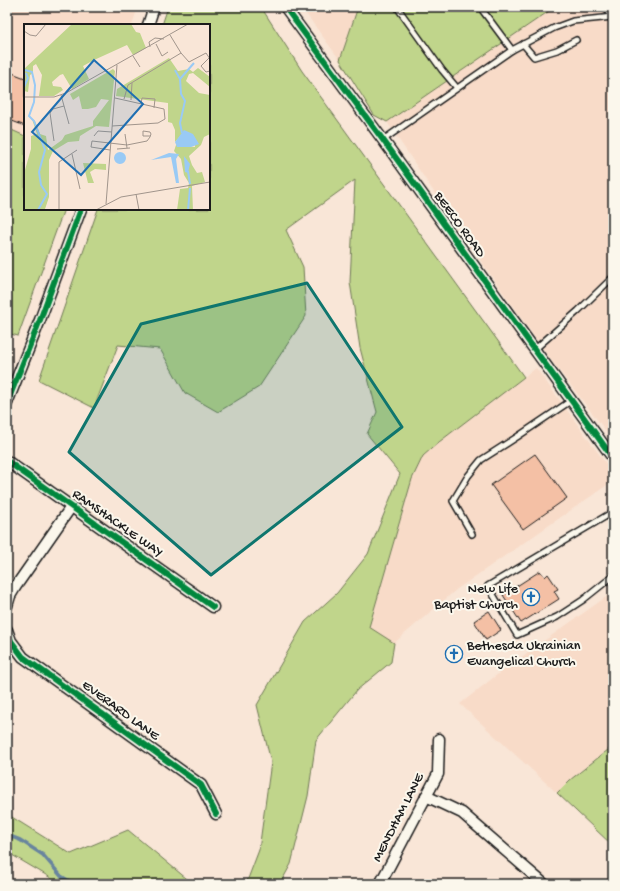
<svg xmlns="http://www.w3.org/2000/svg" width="620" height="891" font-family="'Gochi Hand',sans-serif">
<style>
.built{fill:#f8dbc8}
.green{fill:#c0d58b;stroke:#6e7854}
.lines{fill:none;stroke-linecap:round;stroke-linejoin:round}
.stream{stroke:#67849e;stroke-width:3.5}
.building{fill:#f4c0a5;stroke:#1c1c1c}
.service-casing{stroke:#1c1c1c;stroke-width:8}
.minor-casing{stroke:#1c1c1c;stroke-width:13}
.service{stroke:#fbf7ec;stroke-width:5}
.minor{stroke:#fbf7ec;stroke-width:10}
.cycleway-casing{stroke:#fbf7ec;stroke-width:8}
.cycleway{stroke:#00873e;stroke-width:6}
.marked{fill:#0f766e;fill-opacity:0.2;stroke:#0f766e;stroke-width:3;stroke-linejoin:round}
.labels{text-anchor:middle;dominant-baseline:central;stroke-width:4;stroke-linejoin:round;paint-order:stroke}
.street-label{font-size:14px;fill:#1c1c1c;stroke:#fbf7ec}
.poi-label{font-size:14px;fill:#1c1c1c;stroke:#fbf7ec;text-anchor:end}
.inset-river{fill:none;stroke:#99caf5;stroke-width:2}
.inset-road{fill:none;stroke:#a1958c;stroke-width:1}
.view{fill:#1f6fb2;fill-opacity:0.15;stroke:#1f6fb2;stroke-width:2}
.inset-edge{fill:none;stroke:#1c1c1c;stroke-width:2}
</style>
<rect width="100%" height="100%" fill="#f9e6d7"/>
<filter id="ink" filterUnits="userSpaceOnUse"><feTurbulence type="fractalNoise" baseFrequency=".025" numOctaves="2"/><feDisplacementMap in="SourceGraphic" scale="8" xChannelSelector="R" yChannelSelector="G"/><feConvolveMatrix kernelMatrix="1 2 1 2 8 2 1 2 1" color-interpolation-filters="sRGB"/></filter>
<g filter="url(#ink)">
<!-- built -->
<g class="built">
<polygon points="7,7 138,7 132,25 25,25 25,136 7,128"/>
<polygon points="301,7 358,7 340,60"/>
<polygon points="555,7 613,7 613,440 548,356 468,243 387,122"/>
<polygon points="536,368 613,473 613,481 457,589 394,643 369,627 412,479 423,456 439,442"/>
<polygon points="613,592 613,746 570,780 557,793 460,704 503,670"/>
</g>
<!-- green -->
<g class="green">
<polygon points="168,7 261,7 302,71 524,377 439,442 423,456 412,479 369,627 394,643 391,662 357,690 316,740 308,796 291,864 280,884 246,884 259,850 271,762 257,705 305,622 337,593 368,554 400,474 367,434 377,412 360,348 350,282 355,180 286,230 303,267 306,316 259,387 218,412 185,393 160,349 118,345 94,408 39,380 98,209 209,209 209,25 162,25"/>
<polygon points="358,7 555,7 387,122 374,115 340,60"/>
<polygon points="7,128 25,136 25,209 64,209 18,336 7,333"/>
<polygon points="613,746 613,846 557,793 570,780"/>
<polygon points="7,814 71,854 128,830 187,879 188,884 48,884 51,878 7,852"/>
</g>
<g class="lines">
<!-- stream -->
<polyline class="stream" points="7,835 20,840 43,855 61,876 74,884"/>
</g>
<!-- building -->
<g class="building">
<polygon points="7,71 25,78 25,126 7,119"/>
<polygon points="535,454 567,498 523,529 491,485"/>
<polygon points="540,571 545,577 548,574 558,589 554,591 559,599 521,623 503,595"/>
<polygon points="489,611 501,630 486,640 474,621"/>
</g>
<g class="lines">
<defs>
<g id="service">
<polyline points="397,7 442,70 457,88"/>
<polyline points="480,7 512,50"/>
<polyline points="605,7 612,17"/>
<polyline points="523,44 534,57 557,50 576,40"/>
<polyline points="383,140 512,50 554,28 573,21 613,17"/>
<polyline points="534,350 578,311 613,277"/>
<polyline points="613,512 488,586 517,635 557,617 583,600 613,576"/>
<polyline points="472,534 453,501 468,476 481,460 517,437 572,400"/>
</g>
<g id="minor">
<polyline points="285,7 383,140 613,458"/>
<polyline points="148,25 154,7"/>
<polyline points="7,403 40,320 81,209"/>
<polyline points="7,461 213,607"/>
<polyline points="7,606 10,596 16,586 71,507"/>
<polyline points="7,630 11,641 23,657 201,785 216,814"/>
<polyline points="426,796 462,813 544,884"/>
<polyline points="380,884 438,774 439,739"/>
</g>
</defs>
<!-- service casing -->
<use href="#service" class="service-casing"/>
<!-- minor casing -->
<use href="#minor" class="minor-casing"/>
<!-- service -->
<use href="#service" class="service"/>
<!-- minor -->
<use href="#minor" class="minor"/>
<defs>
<g id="cycleway">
<polyline points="285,7 383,140 613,458"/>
<polyline points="7,403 40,320 81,209"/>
<polyline points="7,461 213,607"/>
<polyline points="7,630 11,641 23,657 201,785 216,814"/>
</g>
</defs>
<!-- cycleway casing -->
<use href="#cycleway" class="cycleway-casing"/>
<!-- cycleway -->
<use href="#cycleway" class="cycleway"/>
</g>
</g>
<!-- marked area -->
<path class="marked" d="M307,283L402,427L211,575L69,452L141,324Z"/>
<!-- icons -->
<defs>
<symbol id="church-ring" viewBox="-11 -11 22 22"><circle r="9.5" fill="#fbf7ec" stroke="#1f6fb2" stroke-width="1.5"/><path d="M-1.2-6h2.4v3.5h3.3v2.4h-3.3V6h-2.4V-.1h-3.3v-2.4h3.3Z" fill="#1f6fb2"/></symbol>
</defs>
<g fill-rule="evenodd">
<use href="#church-ring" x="521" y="587" width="20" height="20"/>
<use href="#church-ring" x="444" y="644" width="20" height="20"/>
</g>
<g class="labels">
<!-- street labels -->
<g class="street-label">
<text transform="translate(459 225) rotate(54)">BEECO ROAD</text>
<text transform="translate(117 524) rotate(35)">RAMSHACKLE WAY</text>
<text transform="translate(120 711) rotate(36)">EVERARD LANE</text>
<text transform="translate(399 818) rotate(-63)">MENDHAM LANE</text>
</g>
<!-- poi labels -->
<g class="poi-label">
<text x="518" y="589">New Life<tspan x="518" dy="16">Baptist Church</tspan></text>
<text x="467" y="646" text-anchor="start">Bethesda Ukrainian<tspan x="467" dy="16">Evangelical Church</tspan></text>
</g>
</g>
<!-- overview -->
<g transform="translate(24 24)">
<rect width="186" height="186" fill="#f9e6d7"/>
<path d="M48,0H107L112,8L116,9L122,24L109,31L103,21L70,36L59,42L65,55L48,65L39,50L36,51L28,58L29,62L37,63L39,66L30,72H15L18,51L12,40L9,42V49L6,51L4,68L0,67V45ZM145,34L154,47L165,45L169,48L174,44L186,53V63L169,49L165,50L162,57L175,69L186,71V110L180,113L177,121L165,132L168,141L173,149L178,148L181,158L168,162L169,186H153L156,165L164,164L165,159L160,151L157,135L150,127L152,121L171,123L170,115L164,109H159L151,118V106L148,99L144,98V79L92,72L93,65ZM89,45L91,47L85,103L72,102L56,112L55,117L44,118L29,127L25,136V173L21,185L0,186L1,146L7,125V112L13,110L8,95L11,97L16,110L22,112L24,126L38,116L41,111L69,102V97L85,76L77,75L72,83L64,85H58L55,72L49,76L46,70ZM59,139L82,140V146L71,145L66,148L70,159H64Z" fill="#c0d58b"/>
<path d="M160,106L169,110L175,120L167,123H153L151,118ZM90 134a6 6 0 1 1 12 0a6 6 0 1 1-12 0ZM145,129L155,130L152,135L155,159H152L147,133L127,136ZM160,132L166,140L164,149L161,148Z" fill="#99caf5"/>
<path class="inset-river" d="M1,46L8,48L11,61L10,78L5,92L10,97L21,126L15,148L17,161L23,170L14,186M151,46L156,55L157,70L161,77L156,99L158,109M156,55L170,39M0,63L4,54L2,49M164,147L166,160M164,186L166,164"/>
<path class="inset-road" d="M0,7L6,11L12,12L22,0M132,20L138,32L144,28M126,23L125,18L131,14L140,15M157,29L165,38L182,29L186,35M109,32L116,43M185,34L177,42L182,48L186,47M37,71L45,100M0,73H30L42,69L164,0M100,75L104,61L157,29L146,11M107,76L108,59M117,80L118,74L131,75L130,84M88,102L134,99L141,95L140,85L91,74M101,110L103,124M70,112L74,107L88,108M30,117L26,89L29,85L40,82M93,125L106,124M86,126L67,123L68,117L103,121L123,117L126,113L127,110L126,108L119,107V112H126M48,130L56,165M112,170L115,186M82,180L93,41M35,186V138L53,126M72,186L97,173L186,158"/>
<path class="view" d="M70,36L119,80L57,151L8,108Z"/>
<rect width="186" height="186" class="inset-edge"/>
</g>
<!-- margin -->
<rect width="620" height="891" fill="none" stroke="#fbf7ec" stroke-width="24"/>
<rect x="12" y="12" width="596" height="867" fill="none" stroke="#1c1c1c" stroke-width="1.5" filter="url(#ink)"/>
</svg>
